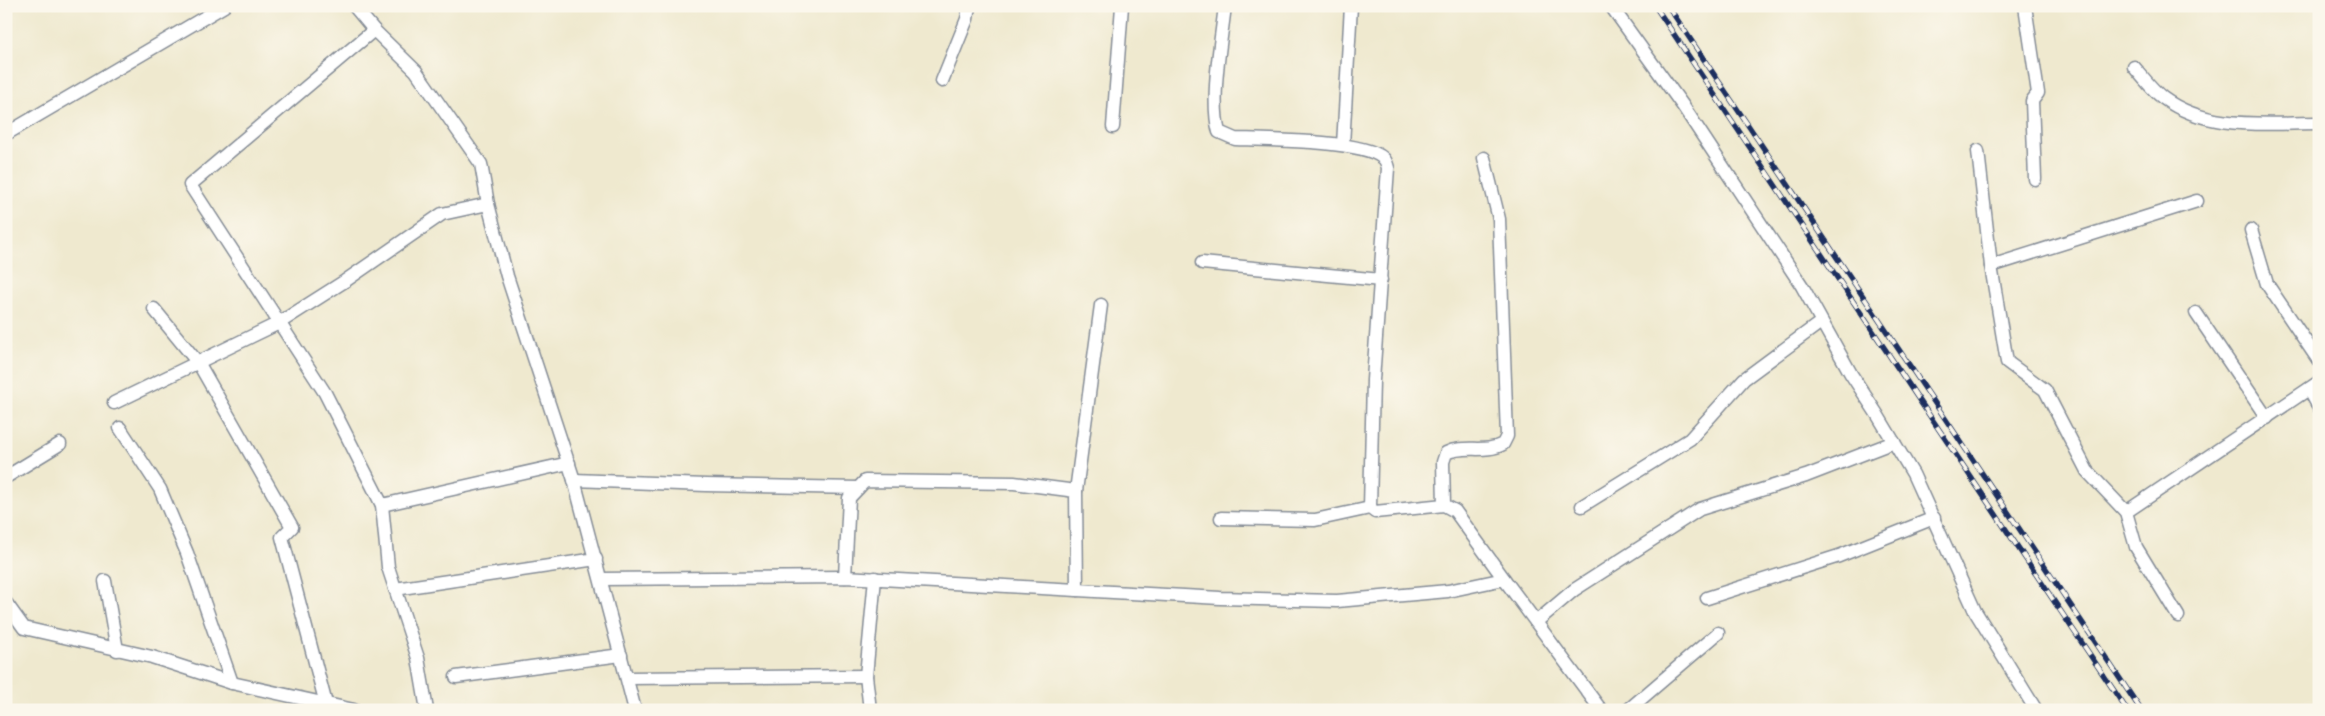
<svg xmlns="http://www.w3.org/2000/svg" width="2325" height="716" font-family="'IM FELL DW Pica',serif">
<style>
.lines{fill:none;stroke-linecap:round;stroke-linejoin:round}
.minor-casing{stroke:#858c96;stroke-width:15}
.minor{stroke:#fff;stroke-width:12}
.rail-casing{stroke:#1b2f5e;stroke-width:5.5}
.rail{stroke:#fbf7ec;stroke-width:4;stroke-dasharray:11;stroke-linecap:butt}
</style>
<rect width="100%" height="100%" fill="#fbf7ec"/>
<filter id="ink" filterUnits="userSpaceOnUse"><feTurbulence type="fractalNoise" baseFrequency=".02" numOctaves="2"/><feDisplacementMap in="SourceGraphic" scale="10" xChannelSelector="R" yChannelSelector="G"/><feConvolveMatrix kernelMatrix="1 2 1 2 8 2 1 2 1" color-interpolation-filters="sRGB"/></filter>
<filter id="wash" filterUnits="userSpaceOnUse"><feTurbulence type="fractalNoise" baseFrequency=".0096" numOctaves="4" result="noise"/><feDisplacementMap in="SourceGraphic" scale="20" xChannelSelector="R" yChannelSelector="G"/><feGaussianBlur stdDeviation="1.12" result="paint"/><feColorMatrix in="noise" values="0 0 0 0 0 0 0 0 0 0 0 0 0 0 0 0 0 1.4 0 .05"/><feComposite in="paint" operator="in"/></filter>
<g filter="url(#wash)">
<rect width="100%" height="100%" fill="#efe9cf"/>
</g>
<g filter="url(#ink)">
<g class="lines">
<defs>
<g id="minor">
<polyline points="354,6 374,30 416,71 481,164 488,204 507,276 574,480 635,710"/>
<path d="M1225,6C1221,41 1210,100 1219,132L1235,139C1265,140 1363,140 1383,158C1386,160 1387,164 1388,168L1373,380L1370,508L1375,512L1444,505L1455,511L1504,579"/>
<polyline points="1611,6 1683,106 1802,286 1851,374 1877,414 1913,474 1975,611 2036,710"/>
<polyline points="2025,6 2038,93 2032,101 2035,179"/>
<polyline points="374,30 190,185 325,393 382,505 388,567 418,658 427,710"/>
<path d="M2134,67C2143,77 2152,90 2163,98C2208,131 2265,123 2319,123"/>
<polyline points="942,81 967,19 969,6"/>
<polyline points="1113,127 1122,6"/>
<polyline points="6,134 224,6"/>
<polyline points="1343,145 1351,6"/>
<polyline points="1978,151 1991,266 2007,362 2045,390 2087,471 2126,512 2136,547 2178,616"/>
<polyline points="2251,230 2267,284 2319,361"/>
<polyline points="1202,263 1381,280"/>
<polyline points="1991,266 2197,201"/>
<polyline points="154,309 199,364 292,527 282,537 326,704"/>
<polyline points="2196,313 2267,418"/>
<polyline points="2309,389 2319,407"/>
<polyline points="114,403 279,323 345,281 442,214 488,204"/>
<polyline points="120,428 160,489 187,553 232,683"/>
<polyline points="6,477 60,444"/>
<polyline points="574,480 706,485 858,488"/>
<polyline points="1076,491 1101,305"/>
<polyline points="382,505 569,463"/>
<path d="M1444,505L1443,462L1446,453C1464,444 1485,454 1503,444L1507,436L1499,219L1484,158"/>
<polyline points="1582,506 1690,439 1744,379 1821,322"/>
<polyline points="2126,512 2319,382"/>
<polyline points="1221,518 1315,520 1370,508"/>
<polyline points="845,577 849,498 865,481 1014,483 1076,491 1077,590"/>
<polyline points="602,579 845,577 1220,598 1337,601 1448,591 1504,579 1601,710"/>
<polyline points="105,581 117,650"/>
<polyline points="395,589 596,559"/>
<polyline points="1707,598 1839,556 1934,518"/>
<polyline points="6,603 24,628 152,657 232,683 354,710"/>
<polyline points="1536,622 1574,590 1700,509 1806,476 1894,442"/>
<polyline points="456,677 621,655"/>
<polyline points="627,678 866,676"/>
<polyline points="870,710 866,676 875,578"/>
<polyline points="1628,710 1718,633"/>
</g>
</defs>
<!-- minor casing -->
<use href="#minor" class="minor-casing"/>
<!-- minor -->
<use href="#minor" class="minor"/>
<defs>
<g id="rail">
<polyline points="1655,6 2127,710"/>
<polyline points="1668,6 2141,710"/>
</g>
</defs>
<!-- rail casing -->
<use href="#rail" class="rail-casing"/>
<!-- rail -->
<use href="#rail" class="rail"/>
</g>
</g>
<!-- margin -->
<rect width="2325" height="716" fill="none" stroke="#fbf7ec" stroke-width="25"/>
</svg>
